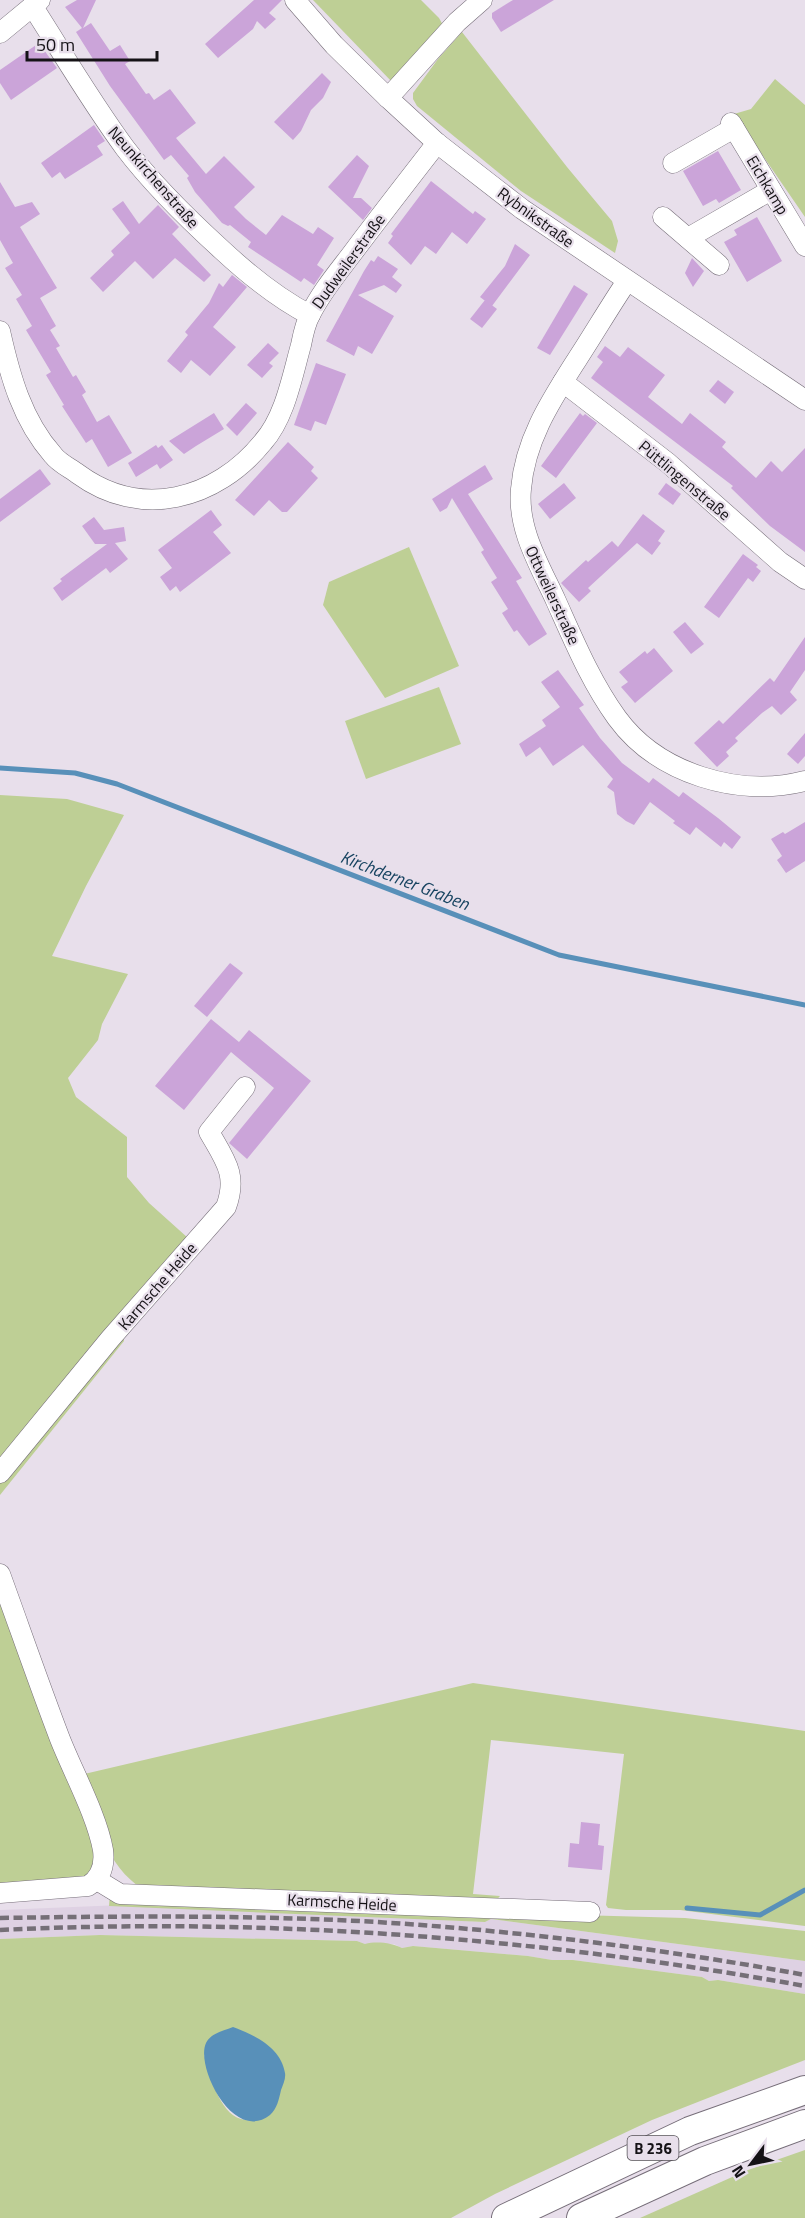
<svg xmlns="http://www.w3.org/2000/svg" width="805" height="2218" font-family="'Titillium Web',sans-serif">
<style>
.built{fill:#ded1e3}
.green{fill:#becf95;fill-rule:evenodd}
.water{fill:#5890b9}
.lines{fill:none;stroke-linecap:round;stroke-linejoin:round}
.stream{stroke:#5890b9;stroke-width:5}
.building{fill:#cba4d9}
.minor-casing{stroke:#766e79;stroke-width:21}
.highway-casing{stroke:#766e79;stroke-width:30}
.minor{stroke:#fff;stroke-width:20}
.highway{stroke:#fff;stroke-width:28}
.rail{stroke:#756f77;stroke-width:4.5;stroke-dasharray:9 4.5;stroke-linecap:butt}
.labels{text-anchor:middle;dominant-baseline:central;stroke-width:4.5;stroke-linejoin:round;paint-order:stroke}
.shield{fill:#e8dfeb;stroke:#545056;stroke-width:1.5}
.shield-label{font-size:15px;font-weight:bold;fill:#151216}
.street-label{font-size:16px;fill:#151216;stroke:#e8dfeb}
.water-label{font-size:18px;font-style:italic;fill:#184461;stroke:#e8dfeb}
</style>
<rect width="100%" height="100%" fill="#e8dfeb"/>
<!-- built -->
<polygon class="built" points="122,1905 485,1922 491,1919 805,1961 805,1994 718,1980 709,1981 702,1977 573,1960 552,1960 528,1956 413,1946 402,1948 394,1944 365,1944 357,1941 100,1935 0,1939 0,1910"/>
<!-- green -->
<g class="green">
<polygon points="313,0 421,0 439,18 444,27 393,83"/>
<polygon points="462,32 567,167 612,221 618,241 615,253 521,191 417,106 413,99 413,93 438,59"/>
<polygon points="775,79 805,105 805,217 734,114 751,109"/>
<polygon points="409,547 459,666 385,698 323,605 329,582"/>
<polygon points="439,687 461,744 366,779 345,721"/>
<polygon points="0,795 67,799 124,815 86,886 52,956 128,974 102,1024 98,1040 68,1078 76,1097 127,1137 127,1177 149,1203 188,1238 0,1457"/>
<polygon points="123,1334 124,1341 0,1495 0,1481"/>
<polygon points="0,1590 60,1760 95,1846 95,1862 87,1877 0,1888"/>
<path d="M473,1683L805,1731V1926L680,1910H626L608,1908L606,1905L624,1754L491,1740L473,1894L500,1896L493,1904L144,1890C104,1865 95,1817 80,1775Z"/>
<polygon points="110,1893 578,1915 685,1918 805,1931 805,1961 491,1919 485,1922 109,1906"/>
<path d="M100,1935L357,1941L365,1944C377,1941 392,1943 402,1948L413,1946L528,1956L552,1960H573L702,1977L709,1981L718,1980L805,1994V2060L652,2120L495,2194L451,2218H0V1939ZM204,2054L260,2120C254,2120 247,2121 241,2119C219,2113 209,2073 204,2054Z"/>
<polygon points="805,2150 805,2218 640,2218 748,2170"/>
</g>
<!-- water -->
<path class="water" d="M233,2027C254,2035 281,2047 285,2073C286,2078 283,2085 281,2090C279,2099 277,2109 270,2115C233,2144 195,2066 206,2043C211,2033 223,2031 233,2027Z"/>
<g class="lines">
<!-- stream -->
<g class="stream">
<polyline points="0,768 75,773 117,784 559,955 805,1005"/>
<polyline points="687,1908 760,1915 805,1890"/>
</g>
</g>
<!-- building -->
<g class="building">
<polygon points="77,0 96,0 83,28 91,23 110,51 120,45 130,61 125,64 146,94 149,93 154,100 170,89 196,123 176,138 206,174 224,156 255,187 234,207 246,219 266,235 282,215 313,234 318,227 334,238 317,265 324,270 314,285 304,278 301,282 248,247 251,242 230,225 228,226 222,223 195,192 187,178 189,176 171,155 164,160 110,86 76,32 82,28 65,7"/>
<polygon points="254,0 282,0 269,13 276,19 265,29 257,21 253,29 218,58 205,44"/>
<polygon points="513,0 554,0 501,32 492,18 492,13"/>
<polygon points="39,43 57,68 11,100 0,83 0,70"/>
<polygon points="322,73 331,82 323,98 311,110 301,131 293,140 274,122"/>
<polygon points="94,125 105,141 97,146 103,155 65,179 60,172 52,178 41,163"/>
<polygon points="718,151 741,190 719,203 716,199 703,206 683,171"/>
<polygon points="357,155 369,166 353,198 361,198 372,208 363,220 328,187"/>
<polygon points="431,181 473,214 475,211 486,219 467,244 452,232 436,254 425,246 411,265 388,243 393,236 391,234"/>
<polygon points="0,182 15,207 32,202 40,214 20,227 57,288 40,298 56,326 50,330 60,346 56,348 73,377 76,375 86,392 82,395 97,422 109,415 132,453 108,467 92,439 86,443 62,406 64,405 46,375 51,372 26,330 32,326 16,299 22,295 5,268 13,263 0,240"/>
<polygon points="123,201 139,224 158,205 179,227 172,234 211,275 204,282 175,258 153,279 135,261 103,292 90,278 114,255 111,251 130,233 112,209"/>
<polygon points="757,217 782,261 747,282 724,242 737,235 734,230"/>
<polygon points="515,244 530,255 492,306 480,297 505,266"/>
<polygon points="378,256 398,269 392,277 402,285 396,293 384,285 358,295 394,316 372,354 358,346 354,356 326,341 364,271 371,260 374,262"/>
<polygon points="692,258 704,271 693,287 685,273"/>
<polygon points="232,275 247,287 213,327 236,347 210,376 191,360 181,373 167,361 188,335 185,332 209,303 219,283 223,287"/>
<polygon points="574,285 588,294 550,355 537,348"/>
<polygon points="485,300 497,309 482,328 470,319"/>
<polygon points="268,343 279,353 269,363 273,366 262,378 247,365"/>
<polygon points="605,346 620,357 628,347 665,375 648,397 682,424 690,413 726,442 722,447 756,478 771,461 782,472 805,448 805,552 770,526 731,488 733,486 591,378 603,362 597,357"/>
<polygon points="316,363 346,374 326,425 315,421 311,431 294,425"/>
<polygon points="718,380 734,392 725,404 709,391"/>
<polygon points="246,403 257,413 237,436 226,425"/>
<polygon points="214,413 224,429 196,446 184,454 169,441"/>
<polygon points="580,413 583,416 585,414 597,423 556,478 541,466"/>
<polygon points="288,442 314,467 311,471 318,478 287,512 282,512 269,500 254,516 235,500"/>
<polygon points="156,445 158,448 162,445 173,460 160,469 157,464 136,477 128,463"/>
<polygon points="485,465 493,479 468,494 522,578 516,581 547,634 529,646 517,630 514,632 502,613 508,609 491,582 497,578 481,552 484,550 452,498 447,508 440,512 432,499"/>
<polygon points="40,469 51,484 0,522 0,499"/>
<polygon points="564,483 576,498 550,519 538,504"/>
<polygon points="666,483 681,494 673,505 658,494"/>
<polygon points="211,510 222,525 213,532 231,553 180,592 176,586 170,591 160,577 172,568 158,550"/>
<polygon points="643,514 665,531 658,541 661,543 652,555 637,543 588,588 591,591 579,602 561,583 586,560 588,562 612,541 618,547"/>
<polygon points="94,517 104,530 124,527 126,541 115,543 128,559 110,573 106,568 62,601 53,588 62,581 60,579 107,544 95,544 82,526"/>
<polygon points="743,554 758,565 756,567 761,571 753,582 748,578 719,618 704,607"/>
<polygon points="685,622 704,644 691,654 673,632"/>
<polygon points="805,637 805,670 790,692 797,700 781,715 772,706 762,713 735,738 738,741 726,752 729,756 717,767 694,743 719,720 723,724 770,678 774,682"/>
<polygon points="654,648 673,671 635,703 621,687 628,682 619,672 645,651 647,654"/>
<polygon points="558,670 584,705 579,708 600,738 622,763 649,783 653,778 679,797 683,792 718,818 741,837 732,849 724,842 721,847 696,827 690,835 673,823 675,821 650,802 634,825 626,821 617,814 614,792 607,787 613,779 583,745 553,766 540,747 526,757 519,744 546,726 542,720 560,707 541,682"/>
<polygon points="805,733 805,756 798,764 787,754"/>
<polygon points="805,822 805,861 786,873 777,860 782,856 771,839 783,832 785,834"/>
<polygon points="230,963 243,973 207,1017 194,1006"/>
<polygon points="211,1019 239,1042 249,1030 311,1081 247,1159 229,1143 274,1088 231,1052 184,1110 155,1086"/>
<polygon points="581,1822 600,1824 598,1845 604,1846 602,1870 568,1867 570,1843 579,1844"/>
</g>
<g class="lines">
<defs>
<g id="minor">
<polyline points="295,0 334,45 388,98 437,143 522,209 805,400"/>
<path d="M33,7C63,54 92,103 125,148C153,185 188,219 222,250C249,275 277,298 310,315"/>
<polyline points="0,33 40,0"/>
<polyline points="388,98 457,22 482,0"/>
<polyline points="731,123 805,246"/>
<polyline points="673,163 734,128"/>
<polyline points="663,217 719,265"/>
<polyline points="688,238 771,190"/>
<path d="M627,281C610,306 595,332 578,358C552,399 525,439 521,489C517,529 540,566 556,601C574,641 591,682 617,718C658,774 739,798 805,781"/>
<path d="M0,331C10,376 22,420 53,455C59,463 70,468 78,474C141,520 216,500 263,442C285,417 292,377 301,345C303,335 305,324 310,315C321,292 339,271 354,251C381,215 409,179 437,143"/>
<polyline points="563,382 668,463 780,562 805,579"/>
<path d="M0,1473L110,1339L226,1207C238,1175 225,1160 209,1132L245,1087"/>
<path d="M0,1574C20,1629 39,1684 60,1739C73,1772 97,1816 103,1850C105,1865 101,1878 88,1886L0,1893"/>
<polyline points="97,1880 120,1894 590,1912"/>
</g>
<g id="highway">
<polyline points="506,2218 690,2131 805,2090"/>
<polyline points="581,2218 705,2161 805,2124"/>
</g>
</defs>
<!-- minor casing -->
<use href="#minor" class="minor-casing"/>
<!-- highway casing -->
<use href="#highway" class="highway-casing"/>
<!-- minor -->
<use href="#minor" class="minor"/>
<!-- highway -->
<use href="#highway" class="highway"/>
<!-- rail -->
<g class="rail">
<path d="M0,1918C126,1916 251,1915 377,1922C520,1931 664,1949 805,1975"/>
<path d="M0,1930C267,1917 542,1938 805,1986"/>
</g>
</g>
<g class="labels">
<!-- shield labels -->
<rect class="shield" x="627.5" y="2136" width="51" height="24" rx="4.5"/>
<g class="shield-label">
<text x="653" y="2148">B 236</text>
</g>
<!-- street labels -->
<g class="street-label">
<text transform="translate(154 177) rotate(49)">Neunkirchenstraße</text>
<text transform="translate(768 185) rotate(59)">Eichkamp</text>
<text transform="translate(536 217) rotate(36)">Rybnikstraße</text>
<text transform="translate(348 261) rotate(-54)">Dudweilerstraße</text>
<text transform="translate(685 480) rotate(40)">Püttlingenstraße</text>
<text transform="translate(553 595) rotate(65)">Ottweilerstraße</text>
<text transform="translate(157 1286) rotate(-49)">Karmsche Heide</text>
<text transform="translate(342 1902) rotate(3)">Karmsche Heide</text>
</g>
<!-- water labels -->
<g class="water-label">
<text transform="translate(405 880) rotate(21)">Kirchderner Graben</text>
</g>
</g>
<!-- north arrow -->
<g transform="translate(751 2164) rotate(238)" stroke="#e8dfeb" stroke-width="4.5" paint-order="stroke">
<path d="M0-4.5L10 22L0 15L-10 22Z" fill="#151216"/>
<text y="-9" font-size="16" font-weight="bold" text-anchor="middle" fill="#151216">N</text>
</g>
<!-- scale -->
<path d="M27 51v9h130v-9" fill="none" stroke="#151216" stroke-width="3"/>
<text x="36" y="51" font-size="18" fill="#151216" stroke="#e8dfeb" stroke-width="4.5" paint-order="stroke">50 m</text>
</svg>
